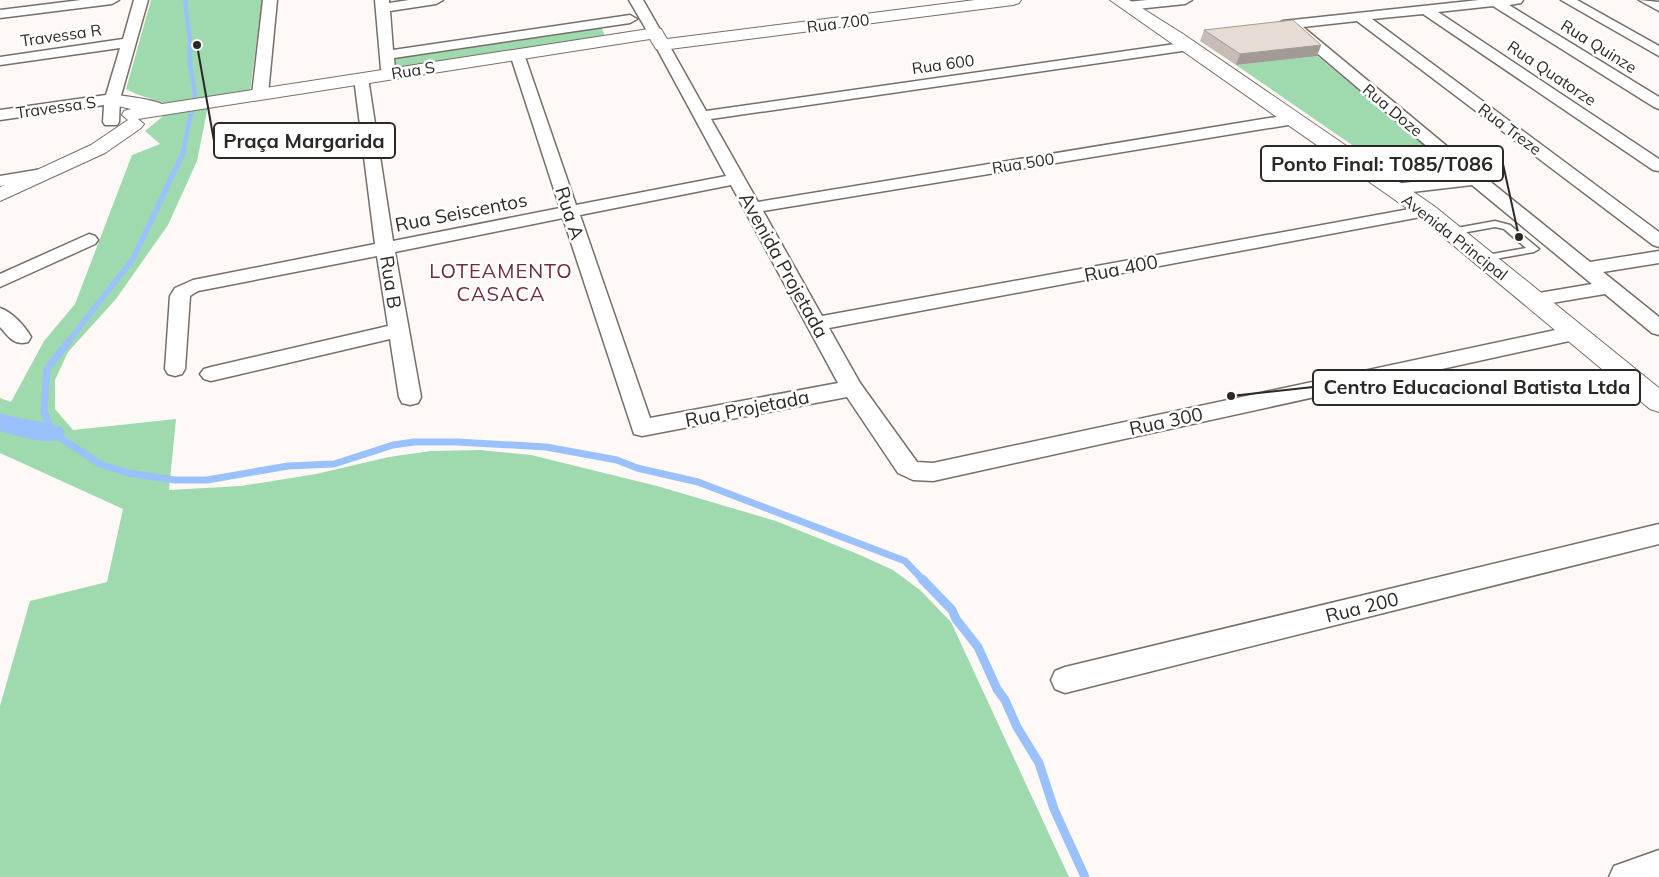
<svg xmlns="http://www.w3.org/2000/svg" width="1659" height="877" font-family="Mulish,sans-serif">
<style>
.green{fill:#9edaae}
.lines{fill:none;stroke-linecap:round;stroke-linejoin:round}
.stream-far3{stroke:#9ac1fc;stroke-width:4.5}
.stream-far2{stroke:#9ac1fc;stroke-width:5.5}
.stream-far1{stroke:#9ac1fc;stroke-width:7}
.stream{stroke:#9ac1fc;stroke-width:9}
.canal{fill:#9ac1fc;fill-rule:evenodd}
.service-casing{stroke:#776e67;stroke-width:3}
.minor-casing{stroke:#776e67;stroke-width:3}
.tertiary-casing{stroke:#776e67;stroke-width:2}
.secondary-casing{stroke:#776e67;stroke-width:2}
.service{fill:#fff;fill-rule:evenodd}
.minor{fill:#fff;fill-rule:evenodd}
.tertiary{fill:#fff;fill-rule:evenodd}
.secondary{fill:#fff;fill-rule:evenodd}
.wall{fill:#c7bdb6}
.shaded-wall{fill:#a29a94}
.building{fill:#e7dcd4;stroke:#a29a94}
.labels{text-anchor:middle;dominant-baseline:central;stroke-width:5;stroke-linejoin:round;paint-order:stroke}
.far-street-label{font-size:16px;fill:#2c2825;stroke:#fff}
.street-label{font-size:19px;fill:#2c2825;stroke:#fff}
.neighbourhood-label{font-size:20px;letter-spacing:1px;fill:#6f2a3c;stroke:#fff}
.leader{fill:none;stroke:#2c2825;stroke-width:2}
.callout-dot{fill:#2c2825;stroke:#fff;stroke-width:2}
.callout{fill:#fff;stroke:#2c2825;stroke-width:2}
.callout-label{font-size:20px;text-anchor:middle;font-weight:bold;fill:#2c2825}
</style>
<rect width="100%" height="100%" fill="#fef9f6"/>
<!-- green -->
<g class="green">
<polygon points="151,0 262,0 250,91 164,103 136,94 126,89"/>
<polygon points="601,26 606,39 396,71 395,58"/>
<polygon points="1317,56 1457,172 1403,180 1236,65"/>
<polygon points="208,106 197,161 168,225 116,299 68,352 55,380 55,409 73,430 176,419 169,490 241,486 316,474 389,457 431,451 480,450 531,455 657,486 776,521 860,555 893,570 920,590 951,622 1069,877 0,877 0,706 30,601 107,582 123,509 0,453 0,398 11,402 44,341 75,304 132,155 160,144 145,131 168,112"/>
</g>
<g class="lines">
<!-- stream-far3 -->
<polyline class="stream-far3" points="183,152 195,94 190,65 190,41 185,0"/>
<!-- stream-far2 -->
<polyline class="stream-far2" points="68,342 133,259 184,151"/>
<!-- stream-far1 -->
<polyline class="stream-far1" points="69,341 47,369 44,412 53,433 100,464 128,473 175,480 207,480 288,466 334,464 393,445 414,442 457,442 546,447 617,460 637,468 698,482 905,561 923,580"/>
<!-- stream -->
<polyline class="stream" points="922,579 952,610 956,619 978,647 997,689 1005,700 1017,727 1039,763 1054,809 1085,877"/>
<!-- canal -->
<path class="canal" d="M0,413C20,420 41,420 61,427L65,433L61,439C43,445 18,436 0,431Z"/>
<defs>
<polygon id="service" points="1495,221 1510,225 1539,249 1534,252 1484,261 1479,258 1481,256 1526,248 1504,229 1495,227 1451,235 1446,232 1451,229"/>
<g id="minor">
<polygon points="81,0 119,0 112,4 0,18 0,10"/>
<polygon points="134,0 148,0 120,99 119,122 117,125 105,125 103,122 104,105 0,120 0,110 106,95 120,48 0,65 0,57 123,39"/>
<polygon points="263,0 277,0 268,94 265,97 255,97 252,94"/>
<polygon points="375,0 389,0 389,3 409,0 443,0 436,4 390,11 393,50 630,15 637,19 630,23 394,58 395,69 393,72 383,72 381,69"/>
<polygon points="629,0 643,0 662,33 660,36 650,36"/>
<polygon points="1147,0 1192,0 1185,4 1127,10 1120,6 1127,2"/>
<polygon points="1479,0 1523,0 1521,3 1509,5 1659,97 1659,109 1654,107 1493,6 1438,12 1659,159 1659,171 1653,170 1423,14 1372,19 1659,232 1659,247 1653,245 1357,21 1303,27 1466,162 1590,262 1659,251 1659,263 1603,272 1659,317 1659,335 1652,333 1605,294 1534,306 1527,305 1524,300 1527,295 1592,284 1472,185 1395,194 1389,193 1386,189 1389,185 1395,184 1462,176 1292,32 1291,28 1283,29 1276,25 1283,21"/>
<polygon points="1561,0 1577,0 1659,46 1659,56"/>
<polygon points="1639,0 1659,2 1659,11"/>
<path d="M662,41L669,45L706,111L1189,42L1196,46L1189,50L711,119L758,202L1294,114L1300,116L1302,119L1300,122L1294,124L763,211L822,316L1426,206L1432,207L1435,211L1432,215L1426,216L829,328L860,383L917,462L933,463L1574,326L1581,328L1584,333L1581,338L1574,340L933,481L913,480L898,473L847,397L642,436L634,434L563,218L395,252L421,397L418,403L410,405L402,403L399,397L390,339L211,381L204,379L200,374L204,369L211,367L388,326L377,256L198,291L190,296L185,369L182,374L175,376L168,374L165,369L170,296L175,288L193,280L375,244L354,78L356,75H366L368,78L393,241L560,208L510,54L512,51H522L524,54L576,205L726,176L655,45ZM731,185L838,383L650,418L580,215Z"/>
<polygon points="42,169 48,170 50,174 48,178 0,186 0,176"/>
<polygon points="89,234 95,236 98,240 95,244 0,287 0,274"/>
<path d="M0,308C12,312 25,326 31,337L28,342C14,346 9,337 0,327Z"/>
<polygon points="1659,524 1659,544 1065,693 1055,689 1051,680 1055,671 1065,667"/>
<polygon points="1659,850 1659,877 1609,877 1614,866"/>
</g>
<path id="tertiary" d="M975,0H1021L1019,3L1013,5L662,50L656,49L650,39L138,119L144,124L141,128L105,153L0,201V187L91,145L128,120L122,115L124,111L131,109L105,103L103,99L105,95C112,93 156,100 162,104L655,28L661,29L667,39Z"/>
<polygon id="secondary" points="1110,0 1129,0 1183,34 1434,206 1659,388 1659,412 1650,409 1418,216"/>
</defs>
<!-- service casing -->
<use href="#service" class="service-casing"/>
<!-- minor casing -->
<use href="#minor" class="minor-casing"/>
<!-- tertiary casing -->
<use href="#tertiary" class="tertiary-casing"/>
<!-- secondary casing -->
<use href="#secondary" class="secondary-casing"/>
<!-- service -->
<use href="#service" class="service"/>
<!-- minor -->
<use href="#minor" class="minor"/>
<!-- tertiary -->
<use href="#tertiary" class="tertiary"/>
<!-- secondary -->
<use href="#secondary" class="secondary"/>
</g>
<!-- wall -->
<polygon class="wall" points="1204,30 1321,45 1317,56 1236,65 1200,41"/>
<!-- shaded-wall -->
<polygon class="shaded-wall" points="1321,45 1317,56 1236,65 1240,54"/>
<!-- building -->
<polygon class="building" points="1293,20 1321,45 1240,54 1204,30"/>
<g class="labels">
<!-- far-street labels -->
<g class="far-street-label">
<text transform="translate(838 23) rotate(-7)">Rua 700</text>
<text transform="translate(61 35) rotate(-8)">Travessa R</text>
<text transform="translate(1599 46) rotate(32)">Rua Quinze</text>
<text transform="translate(943 64) rotate(-8)">Rua 600</text>
<text transform="translate(413 70) rotate(-9)">Rua S</text>
<text transform="translate(1552 73) rotate(34)">Rua Quatorze</text>
<text transform="translate(56 107) rotate(-8)">Travessa S</text>
<text transform="translate(1393 110) rotate(40)">Rua Doze</text>
<text transform="translate(1510 129) rotate(37)">Rua Treze</text>
<text transform="translate(1023 163) rotate(-9)">Rua 500</text>
<text transform="translate(1455 237) rotate(38)">Avenida Principal</text>
</g>
<!-- street labels -->
<g class="street-label">
<text transform="translate(461 212) rotate(-11)">Rua Seiscentos</text>
<text transform="translate(570 213) rotate(72)">Rua A</text>
<text transform="translate(784 265) rotate(61)">Avenida Projetada</text>
<text transform="translate(1121 268) rotate(-11)">Rua 400</text>
<text transform="translate(391 282) rotate(81)">Rua B</text>
<text transform="translate(747 408) rotate(-11)">Rua Projetada</text>
<text transform="translate(1166 421) rotate(-12)">Rua 300</text>
<text transform="translate(1362 607) rotate(-14)">Rua 200</text>
</g>
<!-- neighbourhood labels -->
<g class="neighbourhood-label">
<text x="501" y="270">LOTEAMENTO<tspan x="501" dy="23">CASACA</tspan></text>
</g>
</g>
<!-- callouts -->
<path class="leader" d="M197 45L214 141M1519 237L1503 164M1231 396L1313 387"/>
<g class="callout-dot">
<circle cx="197" cy="45" r="5"/>
<circle cx="1519" cy="237" r="5"/>
<circle cx="1231" cy="396" r="5"/>
</g>
<g class="callout">
<rect x="214" y="123" width="181" height="35" rx="5"/>
<rect x="1261" y="146" width="242" height="35" rx="5"/>
<rect x="1313" y="370" width="327" height="35" rx="5"/>
</g>
<g class="callout-label">
<text x="304" y="148">Praça Margarida</text>
<text x="1382" y="171">Ponto Final: T085/T086</text>
<text x="1477" y="394">Centro Educacional Batista Ltda</text>
</g>
</svg>
